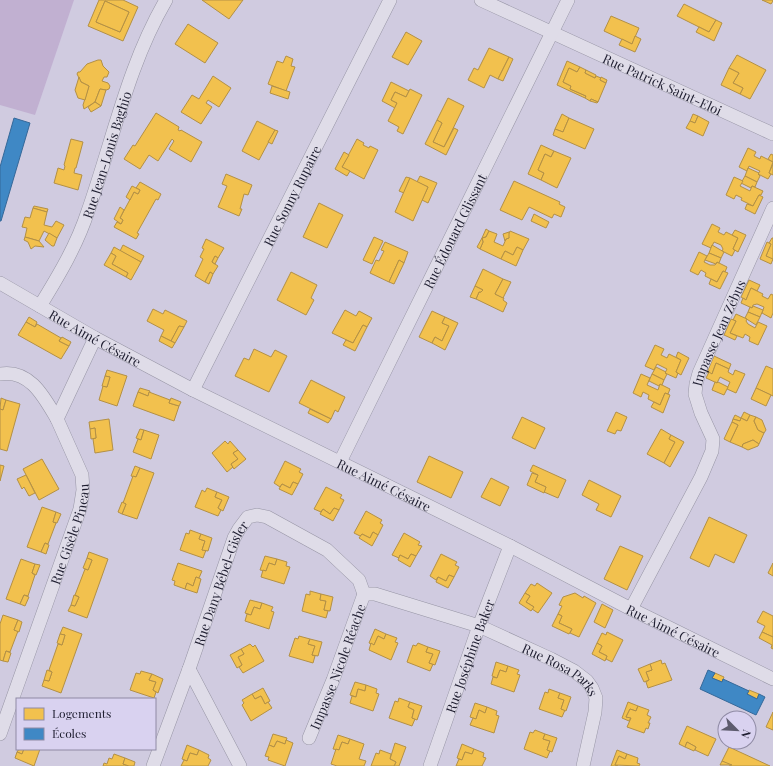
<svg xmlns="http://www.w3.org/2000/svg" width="773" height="766" font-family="'Playfair Display',serif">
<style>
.green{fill:#c1b0d1}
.homes{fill:#f2c14e;stroke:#b39045;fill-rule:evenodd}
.schools{fill:#3f88c5;stroke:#356899}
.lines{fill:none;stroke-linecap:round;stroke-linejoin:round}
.street-casing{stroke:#9795a5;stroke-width:14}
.street{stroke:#dfdce8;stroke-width:13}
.labels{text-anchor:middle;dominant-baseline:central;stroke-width:4;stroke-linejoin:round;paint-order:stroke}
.street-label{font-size:13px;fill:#1f1e31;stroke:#d9d2f0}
</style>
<rect width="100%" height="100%" fill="#d0cbe0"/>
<!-- green -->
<polygon class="green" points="0,0 74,0 35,115 0,105"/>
<!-- homes -->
<g class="homes">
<path d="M99,0H123L138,7L123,41L88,26ZM105,1L129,12L120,32L96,22Z"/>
<polygon points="202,0 243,0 229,19"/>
<polygon points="762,0 773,0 773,1 771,4"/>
<polygon points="105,1 129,12 120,32 96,22"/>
<polygon points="684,4 716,20 709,32 677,16"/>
<polygon points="611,16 639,28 632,44 604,31"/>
<polygon points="716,20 722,23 714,41 696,32 699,27 709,32"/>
<polygon points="188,24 218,43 205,63 175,44"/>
<polygon points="406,32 422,41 408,65 392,57"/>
<polygon points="635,36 641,39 635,52 619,45 622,39 632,44"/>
<polygon points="489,48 509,57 498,79 490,75 484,88 468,80 474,68 478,70"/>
<polygon points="737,55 766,70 750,99 740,94 743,88 733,83 739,73 729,68"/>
<polygon points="286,56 293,59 291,66 295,67 286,91 268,84 277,61 283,63"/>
<polygon points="509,57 513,59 503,81 498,79"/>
<polygon points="98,60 101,60 103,66 109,72 107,77 104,77 102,81 108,83 110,86 109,89 106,90 100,89 95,102 84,109 83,105 89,86 81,82 77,74 78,72 80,72 87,64"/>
<polygon points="567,61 580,67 577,72 569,68 563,82 571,86 570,89 586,96 585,98 557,85"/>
<polygon points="580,67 586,70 585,73 595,78 596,76 601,78 600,80 606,83 598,102 591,99 590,101 585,98 586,96 570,89 571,86 563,82 569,68 577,72"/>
<polygon points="729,68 739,73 733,83 743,88 740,94 721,85"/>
<polygon points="586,70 596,75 595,78 585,73"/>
<polygon points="213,76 231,88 219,107 208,100 206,103 212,107 201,124 181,112 192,95 199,99"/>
<polygon points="79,77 81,82 89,86 85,100 78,98 75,90"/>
<polygon points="601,77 607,80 606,83 600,80"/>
<polygon points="391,82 409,91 406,97 395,92 391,100 397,103 395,108 382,101"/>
<polygon points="272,86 290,92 288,99 270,93"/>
<polygon points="100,89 106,90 101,106 95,102"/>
<polygon points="410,89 422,95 403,134 397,131 399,127 388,121 397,103 391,100 395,92 406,97"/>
<polygon points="448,98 464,106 444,147 433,142 442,123 437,120"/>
<polygon points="591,99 598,102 597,103 590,101"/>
<polygon points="95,102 101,106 91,112 88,107"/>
<polygon points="156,113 179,127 178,130 180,131 181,130 202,142 191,162 169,149 174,141 172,139 158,161 149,155 140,169 124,159 133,145 135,146"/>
<polygon points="562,114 569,118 563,132 555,129"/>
<polygon points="693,114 698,116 695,123 690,121"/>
<polygon points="698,116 709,122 703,136 686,128 690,121 695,123"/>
<polygon points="569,118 594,129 585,149 553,135 555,129 563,132"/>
<polygon points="437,120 442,123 433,142 444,147 454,128 458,130 446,155 425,144"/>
<polygon points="257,121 275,130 259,160 242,151"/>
<polygon points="275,130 278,131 272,144 268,142"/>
<polygon points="71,139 83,142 76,168 75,168 74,173 82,175 78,190 54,183 58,168 64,170 65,166 64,165"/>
<polygon points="357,139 364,143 363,145 369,148 370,146 378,150 364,179 342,167"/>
<polygon points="541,145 554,151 551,157 545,154 538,170 544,173 541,180 528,174"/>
<polygon points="748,148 756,152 754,156 760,159 761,156 773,162 769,173 771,174 768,179 758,174 760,171 749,166 747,171 739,167"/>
<polygon points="554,151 571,158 557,188 541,180 544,173 538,170 545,154 551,157"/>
<polygon points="344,152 349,155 342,167 350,171 347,176 335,169"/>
<polygon points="771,154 773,155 773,162 768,159"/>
<polygon points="773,164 773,175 769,173"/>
<polygon points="748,168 759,173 758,174 760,176 757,182 745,176"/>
<polygon points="226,174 252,185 248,195 244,194 240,209 242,209 239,216 218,207 227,186 222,184"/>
<polygon points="420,176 437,183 428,203 422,200 428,187 417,182"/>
<polygon points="745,176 757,182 755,187 752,186 751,188 741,183"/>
<polygon points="406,177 410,178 404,193 399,191"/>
<polygon points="734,177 743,181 740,186 750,191 752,186 763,191 761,195 759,195 753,206 741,200 742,198 736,195 734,199 726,195"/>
<polygon points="410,178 428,187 413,221 395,212"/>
<polygon points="514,181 560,202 559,204 565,207 561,217 554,214 552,218 529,207 522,220 500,210"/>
<polygon points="140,182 161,194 158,200 156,199 137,233 139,234 136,239 114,227 117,222 121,224 123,220 120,218 134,192 138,194 140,190 136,188"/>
<polygon points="132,186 140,190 138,194 134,192 130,200 126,197"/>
<polygon points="759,195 763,197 755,214 745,209 747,204 753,206"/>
<polygon points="319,203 343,215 327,248 303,237"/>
<polygon points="34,206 48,209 47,212 33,208"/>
<polygon points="120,207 124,210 120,218 123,220 121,224 114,219"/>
<polygon points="33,208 47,212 44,225 52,227 56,221 64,225 57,238 44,231 39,241 25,237 27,228 22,227 25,217 30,218"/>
<polygon points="534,214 549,222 546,228 531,221"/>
<polygon points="712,224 720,228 718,232 724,235 726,232 738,238 733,249 735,250 732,256 722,251 723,249 721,245 714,242 711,248 702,244"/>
<polygon points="486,229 489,231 486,237 482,238"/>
<polygon points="735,230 746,235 738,252 733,249 738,238 732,235"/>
<polygon points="489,231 497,234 494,242 503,246 506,239 509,238 508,235 510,231 529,239 523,250 517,247 513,255 505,251 501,259 480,249 483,242 482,238 486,237"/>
<polygon points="509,232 509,238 506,239 505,241 503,234"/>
<polygon points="49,233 57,238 54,246 52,246 45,240"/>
<polygon points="25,237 39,241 44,247 35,246 31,249 28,242 24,240"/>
<polygon points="374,237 383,241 372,264 363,260"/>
<polygon points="482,238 483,242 480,249 477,247"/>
<polygon points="772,238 773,238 773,260 766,256 771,244 769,243"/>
<polygon points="206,239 224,248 218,258 215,256 212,262 218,266 213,274 210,272 205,282 195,276 203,259 200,257 204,249 202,248"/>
<polygon points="385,242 408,252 404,263 399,260 389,282 370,273 376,260 379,261 384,251 381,250"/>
<polygon points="767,242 771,244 766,256 773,259 771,264 760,259"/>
<polygon points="123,245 144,256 141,262 120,251"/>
<polygon points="712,245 724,252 721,258 709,253"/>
<polygon points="114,247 141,262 131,280 126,277 128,273 112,264 116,256 111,253"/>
<polygon points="517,247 523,250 516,266 501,259 505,251 513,255"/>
<polygon points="699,252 707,256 704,262 710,265 715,265 717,262 727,267 725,272 723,271 717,282 705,276 706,273 701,270 698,275 690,271"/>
<polygon points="111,253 116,256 112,264 128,273 126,277 104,265"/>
<polygon points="709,253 721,258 719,263 717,262 716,264 705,260"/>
<polygon points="215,256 218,258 215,264 212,262"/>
<polygon points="399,260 404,263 394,284 389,282"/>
<polygon points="483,269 503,279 495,294 504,298 503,300 507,303 503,312 476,299 479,292 481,292 483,290 475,286"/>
<polygon points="723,271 728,273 720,289 709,284 711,279 717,282"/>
<polygon points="210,272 213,274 209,284 205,282"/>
<polygon points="291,272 317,285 311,298 314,300 306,315 277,300"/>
<polygon points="503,279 511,282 503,298 495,294"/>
<polygon points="749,280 760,285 757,291 751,288 746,300 741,297"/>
<polygon points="475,286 483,290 481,292 479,292 476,299 470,297"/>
<polygon points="751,288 763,294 762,296 768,299 771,294 773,295 773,313 771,318 762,313 764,307 757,304 753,305 752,308 741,303 743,298 746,300"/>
<polygon points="753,306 763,310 760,317 748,312 750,307 752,308"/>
<polygon points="153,309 163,314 165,310 187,321 184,327 179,326 171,341 161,336 164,330 147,321"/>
<polygon points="345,310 356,316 359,311 372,318 367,327 363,325 353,343 332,333"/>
<polygon points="432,311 445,317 442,323 449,326 442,341 435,337 432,343 419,337"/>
<polygon points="748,312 760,317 756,325 745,318"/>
<polygon points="736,314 747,319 746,321 748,324 755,328 758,322 767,326 758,345 749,341 750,337 745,334 743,338 730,333 736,321 733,320"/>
<polygon points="29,317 37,322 35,327 26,322"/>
<polygon points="445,317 458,323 445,350 432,343 435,337 442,341 449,326 442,323"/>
<polygon points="731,319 736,321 730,333 737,336 735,340 724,335"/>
<polygon points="26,322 35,327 37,324 61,338 59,341 69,346 61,359 18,335"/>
<polygon points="363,325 367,327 355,351 343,345 346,340 353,343"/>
<polygon points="179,326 184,327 175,343 171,341"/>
<polygon points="161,336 175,343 172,348 159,341"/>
<polygon points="62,337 71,342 69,346 59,341"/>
<polygon points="655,345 664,349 661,355 667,358 669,354 681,360 676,372 678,373 676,378 665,373 667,369 657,364 654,370 645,366"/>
<polygon points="254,349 271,357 275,350 287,356 269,392 235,376 244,358 249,360"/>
<polygon points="678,352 689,358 681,375 676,372 681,360 676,357"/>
<polygon points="714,356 731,364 729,369 716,363 712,374 707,372"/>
<polygon points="716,363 729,369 728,372 733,375 735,370 745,374 736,393 727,389 730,382 720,377 717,383 706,378 709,372 712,374"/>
<polygon points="766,366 773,369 773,396 756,388"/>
<polygon points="656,367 666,372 665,373 667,374 664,380 652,374"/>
<polygon points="107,370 127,376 117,406 99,400 103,386 107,387 110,377 105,376"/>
<polygon points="641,374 650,378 647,385 658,390 660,384 670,389 668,394 665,393 660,405 648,399 649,395 643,392 641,397 633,393"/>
<polygon points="652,374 664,380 662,385 660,384 659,386 649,381"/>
<polygon points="105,376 110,377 107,387 102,386"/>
<polygon points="311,380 345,397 338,412 335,410 331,419 299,403"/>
<polygon points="715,382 717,383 718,382 728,387 724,395 712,390"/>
<polygon points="140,388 150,391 148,396 138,392"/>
<polygon points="756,388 771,395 766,406 751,399"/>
<polygon points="138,392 148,396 149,392 170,400 169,403 179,406 174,421 133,406"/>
<polygon points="665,393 670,395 663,413 651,407 654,402 660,405"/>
<polygon points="1,398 6,400 3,410 0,409"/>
<polygon points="171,398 181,402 179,406 169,403"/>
<polygon points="6,400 20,404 7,451 0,449 0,409 3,410"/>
<polygon points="310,409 331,419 328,423 308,413"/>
<polygon points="616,412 627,417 621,431 617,430 615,434 607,431"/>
<polygon points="744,412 750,415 747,421 741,418"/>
<polygon points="735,415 741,418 740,421 733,419"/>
<polygon points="750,415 756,417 754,421 758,430 764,433 759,444 753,440 743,444 742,447 730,442 738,425 732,422 733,419 740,421 741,418 747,421"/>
<polygon points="522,417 545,428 535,449 512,438"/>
<polygon points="756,417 762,420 766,430 764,433 758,430 754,421"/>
<polygon points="109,419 113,450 95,453 93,439 96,438 95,428 90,429 89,422"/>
<polygon points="732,422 738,425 730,442 724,439"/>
<polygon points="95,428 96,438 91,439 90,429"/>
<polygon points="140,429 144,430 141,440 136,438"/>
<polygon points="661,429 671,435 669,439 675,442 664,463 647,454"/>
<polygon points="144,430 159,435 151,459 133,452 138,439 141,440"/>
<polygon points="671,435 684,442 670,467 664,463 675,442 669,439"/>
<polygon points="753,440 759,444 758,446 748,450 742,447 743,444"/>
<polygon points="225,441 228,444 230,441 238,450 233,453 238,459 231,464 233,467 227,472 212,453"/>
<polygon points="238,450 246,459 234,469 231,464 238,459 233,453"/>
<polygon points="429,456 463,472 451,498 417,482"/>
<polygon points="42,459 59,489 39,500 23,469"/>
<polygon points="285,461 301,469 299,472 303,474 298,484 293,482 290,488 282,484 280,487 274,483"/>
<polygon points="0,465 4,466 0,481"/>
<polygon points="533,465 566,480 558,498 544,492 546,487 535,482 538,475 530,471"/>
<polygon points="135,466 140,468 136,477 131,476"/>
<polygon points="140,468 154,473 137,519 122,514 126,504 123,503 133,476 136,477"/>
<polygon points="532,473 538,475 535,482 546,487 544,493 527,485"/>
<polygon points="26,475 35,493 29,496 24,487 22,489 17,479"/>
<polygon points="491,478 509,487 500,506 481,497"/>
<polygon points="589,480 621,496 611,517 596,510 599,504 582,495"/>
<polygon points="293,482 298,484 292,495 279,489 282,484 290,488"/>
<polygon points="326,487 342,495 340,498 344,500 339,510 334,508 330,514 323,509 321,512 314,509"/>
<polygon points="207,488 217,492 215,497 222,500 218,508 221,510 218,516 195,507 202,490 205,492"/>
<polygon points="217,492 229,497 223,511 218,508 222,500 215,497"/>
<polygon points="122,502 126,504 122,514 118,512"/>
<polygon points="42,507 56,512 53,522 56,523 48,544 45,543 41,552 27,547"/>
<polygon points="334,508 339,510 333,521 320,514 323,509 330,514"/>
<polygon points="366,511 382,520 380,523 383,525 378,535 373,532 370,538 362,534 360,536 354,533"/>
<polygon points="56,512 61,514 57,523 53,522"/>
<polygon points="709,517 747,535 734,563 715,554 709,567 690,558"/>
<polygon points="190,530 201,534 199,539 205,541 202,550 206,550 203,558 180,550 186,533 189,534"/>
<polygon points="373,532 378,535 372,546 359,538 362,534 370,538"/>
<polygon points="404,533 420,542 418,545 422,546 416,556 411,554 408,559 400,555 399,558 392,555"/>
<polygon points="201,534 212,538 208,551 202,550 205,541 199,539"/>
<polygon points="45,543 49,545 46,554 41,552"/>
<polygon points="620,546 643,556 627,590 604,579"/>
<polygon points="89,552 108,559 87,618 68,611 71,605 75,606 79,597 75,595 85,569 88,570 92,560 87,558"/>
<polygon points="411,554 416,556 410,567 398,560 400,555 408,559"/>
<polygon points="441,554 457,562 455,565 459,567 454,577 449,575 446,581 438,577 436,580 430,576"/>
<polygon points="265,556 277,559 275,565 269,563 266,571 260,570"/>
<polygon points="87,558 92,560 88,570 83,568"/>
<polygon points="21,559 35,564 32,573 35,575 28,596 24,595 20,604 6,599"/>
<polygon points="277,559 287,562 286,566 290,567 284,584 261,577 263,570 266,571 269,563 275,565"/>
<polygon points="178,563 202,571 199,578 196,577 193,586 187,583 185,589 174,585 175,581 172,580"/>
<polygon points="773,563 773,576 768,573"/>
<polygon points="35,564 40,565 36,575 32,573"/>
<polygon points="449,575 454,577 448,588 436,582 438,577 446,581"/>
<polygon points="196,577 201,579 197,593 185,589 187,583 193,586"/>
<polygon points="537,583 552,593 538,613 532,609 534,607 526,602 530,596 525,593 531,584 535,586"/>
<polygon points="310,591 321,594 320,600 326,601 324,610 328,611 326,618 302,611 306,594 310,595"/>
<polygon points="525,593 530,596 526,602 534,607 531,611 519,603"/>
<polygon points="575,593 583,598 584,596 596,603 579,637 570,633 572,629 559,623 562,616 558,614 562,606 559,605 563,597"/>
<polygon points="321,594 333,597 330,611 324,610 326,601 320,600"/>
<polygon points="24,595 29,597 25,606 20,604"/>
<polygon points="74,595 79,597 75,606 71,605"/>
<polygon points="250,600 262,603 260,609 254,607 251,615 245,613"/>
<polygon points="262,603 273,607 271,611 274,612 269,629 245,621 247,614 251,615 254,607 260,609"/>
<polygon points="602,604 613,610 605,628 594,622"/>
<polygon points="763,611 773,616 773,637 762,632 765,626 757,622"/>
<polygon points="558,614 562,616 559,623 572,629 569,634 552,626"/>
<polygon points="3,615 18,620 14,630 18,631 10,652 6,651 3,661 0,660 0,624"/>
<polygon points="18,620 22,622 19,632 14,630"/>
<polygon points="63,627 82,634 61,693 42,686 44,680 49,681 52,672 49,670 58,644 62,645 65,635 60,634"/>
<polygon points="375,629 386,634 384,639 378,636 374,645 369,643"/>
<polygon points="607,632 623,640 612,662 606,659 607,656 599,652 602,646 597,643 602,633 606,635"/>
<polygon points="762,632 773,637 773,649 771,648 772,645 759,638"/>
<polygon points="60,634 65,635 62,645 57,643"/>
<polygon points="386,634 397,638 395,642 398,643 391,660 369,650 371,643 374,645 378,636 384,639"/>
<polygon points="299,636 310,639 308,644 315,646 312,655 315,656 313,663 289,656 295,638 298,639"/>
<polygon points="310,639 322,642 318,656 312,655 315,646 308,644"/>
<polygon points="418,643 428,647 426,652 433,654 429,663 433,664 430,671 407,662 413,645 416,646"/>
<polygon points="597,643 602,646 599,652 607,656 605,661 592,654"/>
<polygon points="250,644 253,647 255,645 264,661 243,673 239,667 242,665 238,657 244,654 241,649"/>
<polygon points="428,647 440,651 435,665 429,663 433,654 426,652"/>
<polygon points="241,649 244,654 238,657 242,665 237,668 230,655"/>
<polygon points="6,651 11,653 8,662 3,661"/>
<polygon points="661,660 662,664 665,663 672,680 648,688 646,682 649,680 646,672 652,670 650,664"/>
<polygon points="496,662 508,666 506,672 500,670 497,678 492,676"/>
<polygon points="650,664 652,670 646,672 649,680 644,682 638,669"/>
<polygon points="508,666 519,670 517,674 520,675 514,692 491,684 493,677 497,678 500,670 506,672"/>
<polygon points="47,670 52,672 49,681 44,680"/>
<polygon points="141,671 152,674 149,680 156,682 153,690 156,692 154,698 130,690 136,673 140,674"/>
<polygon points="715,673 724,677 722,682 712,678"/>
<polygon points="152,674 163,679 158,693 153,690 156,682 149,680"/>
<polygon points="355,682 366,685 365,691 358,689 356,697 350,695"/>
<polygon points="366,685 377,689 376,693 379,694 373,711 350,703 352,696 356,697 358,689 365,691"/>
<polygon points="263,688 270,701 265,704 261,696 255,699 252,694"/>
<polygon points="549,689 560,693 558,698 564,700 561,709 565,710 562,717 539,709 545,692 548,693"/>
<polygon points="749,690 759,694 757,699 747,694"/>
<polygon points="560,693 571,697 566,711 561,709 564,700 558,698"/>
<polygon points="252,694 255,699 261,696 265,704 268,702 272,708 251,721 242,705 244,703 242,700"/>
<polygon points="399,698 410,702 408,707 414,710 412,718 415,719 412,726 389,718 395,701 398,702"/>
<polygon points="410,702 422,706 417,720 412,718 414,710 408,707"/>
<polygon points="628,702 638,706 636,711 630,709 626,717 631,718 629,721 622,718"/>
<polygon points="475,703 487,707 485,713 479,710 476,719 470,717"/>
<polygon points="638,706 649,710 647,715 651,717 648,723 650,723 648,729 646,728 644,733 627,727 631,718 626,717 630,709 636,711"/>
<polygon points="487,707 497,711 496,715 499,716 494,733 470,725 473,718 476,719 479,710 485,713"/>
<polygon points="773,712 773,730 766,727"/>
<polygon points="687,726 716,739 708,756 695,750 696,747 687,742 685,747 679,744"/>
<polygon points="535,730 545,734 543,739 550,741 547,750 550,751 547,758 524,749 530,732 533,733"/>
<polygon points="273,734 287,738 285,744 277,741 274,747 269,745"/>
<polygon points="545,734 557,738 552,752 547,750 550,741 543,739"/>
<polygon points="338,735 350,739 348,744 342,742 339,750 333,749"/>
<polygon points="350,739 364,744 359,759 366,761 364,766 337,766 331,764 336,749 339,750 342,742 348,744"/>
<polygon points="286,740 293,743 285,766 268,760 269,757 265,756 269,745 274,747 277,741 285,744"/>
<polygon points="687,742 696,747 694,751 685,747"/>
<polygon points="395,743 406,747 399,766 394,766 396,762 390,759"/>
<polygon points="462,744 474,749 472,754 465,752 462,760 457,758"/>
<polygon points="187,745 199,750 197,755 190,753 187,761 182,759"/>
<polygon points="729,747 770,766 731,766 722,761"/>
<polygon points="19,749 24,749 22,754 17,752"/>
<polygon points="24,749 40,749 34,766 15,758 17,752 22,754"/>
<polygon points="474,749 484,753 483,757 486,758 482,766 456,766 459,759 462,760 465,752 472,754"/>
<polygon points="199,750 209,755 208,758 211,760 208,766 181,766 184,760 187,761 190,753 197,755"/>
<polygon points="380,750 391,754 390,759 396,762 394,766 371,766 376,753 379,754"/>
<polygon points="617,750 627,754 625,759 619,756 615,765 618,766 611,766"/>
<polygon points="114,754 125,758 123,764 129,766 103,766 104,763 107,764 109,758 112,759"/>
<polygon points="627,754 638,758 637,763 640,764 639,766 615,765 619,756 625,759"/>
<polygon points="125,758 135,762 134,766 129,766 123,764"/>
<polygon points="722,761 732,765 720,765"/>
</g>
<!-- schools -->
<g class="schools">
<polygon points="14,118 30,123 1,221 0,221 0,167"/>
<polygon points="708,670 715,673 712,678 722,682 723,679 749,691 747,694 757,699 759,694 765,697 756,715 700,689"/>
</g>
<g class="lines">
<defs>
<g id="street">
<path id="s1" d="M481,0L773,134"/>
<path id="s2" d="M0,283L95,338L193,390L510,546L631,609L773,679"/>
<path id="s3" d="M40,306C59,275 77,245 88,211C113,140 128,65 166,0"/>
<path d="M0,374C30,369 44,397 57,419"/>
<path id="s4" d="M193,390L390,0"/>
<path id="s5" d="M340,462L568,0"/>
<path id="s6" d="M631,609L701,477L712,451L713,439L701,413L695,394L696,384L699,373L773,208"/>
<polyline points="189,669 240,766"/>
<path id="s7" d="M0,734L80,509L83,490L82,475L57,419L95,338"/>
<path id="s8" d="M309,738L333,680L364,594"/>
<path id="s9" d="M153,766L189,669L234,538L239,529L248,517L257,515L267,517L327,550L359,580L364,594H375L479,626L551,659L574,671L587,681L592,688L596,698L595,712L583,766"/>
<path id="s10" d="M430,766L479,626L510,546"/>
</g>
</defs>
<!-- street casing -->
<use href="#street" class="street-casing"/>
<!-- street -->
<use href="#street" class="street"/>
</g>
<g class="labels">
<!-- street labels -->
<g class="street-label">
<text stroke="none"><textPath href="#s1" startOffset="200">Rue Patrick Saint-Eloi</textPath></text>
<text stroke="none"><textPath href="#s3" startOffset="166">Rue Jean-Louis Baghio</textPath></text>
<text stroke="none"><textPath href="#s4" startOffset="218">Rue Sonny Rupaire</textPath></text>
<text stroke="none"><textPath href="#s5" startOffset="258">Rue Édouard Glissant</textPath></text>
<text stroke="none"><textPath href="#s6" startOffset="304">Impasse Jean Zébus</textPath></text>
<text stroke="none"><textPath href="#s2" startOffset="110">Rue Aimé Césaire</textPath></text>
<text stroke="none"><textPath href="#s2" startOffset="434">Rue Aimé Césaire</textPath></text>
<text stroke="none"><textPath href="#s7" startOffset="212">Rue Gisèle Pineau</textPath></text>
<text stroke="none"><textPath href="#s9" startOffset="195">Rue Dany Bébel-Gisler</textPath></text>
<text stroke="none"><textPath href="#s2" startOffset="758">Rue Aimé Césaire</textPath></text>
<text stroke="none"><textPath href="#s10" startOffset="117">Rue Joséphine Baker</textPath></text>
<text stroke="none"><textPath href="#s8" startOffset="77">Impasse Nicole Réache</textPath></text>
<text stroke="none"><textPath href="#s9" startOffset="627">Rue Rosa Parks</textPath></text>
</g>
</g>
<!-- legend -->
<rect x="16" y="698" width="140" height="52" fill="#d9d2f0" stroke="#8f8aa4"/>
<rect x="24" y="708" width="20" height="12" fill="#f2c14e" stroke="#8f8aa4"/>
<text x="52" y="718" font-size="12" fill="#1f1e31">Logements</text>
<rect x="24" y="728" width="20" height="12" fill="#3f88c5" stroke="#8f8aa4"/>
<text x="52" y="738" font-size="12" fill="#1f1e31">Écoles</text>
<!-- north arrow -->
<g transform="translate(737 730) rotate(114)"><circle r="19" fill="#d9d2f0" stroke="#8f8aa4"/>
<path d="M0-3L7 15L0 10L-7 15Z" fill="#5d5b6e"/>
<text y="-6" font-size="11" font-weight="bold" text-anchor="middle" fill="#1f1e31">N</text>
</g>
</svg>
